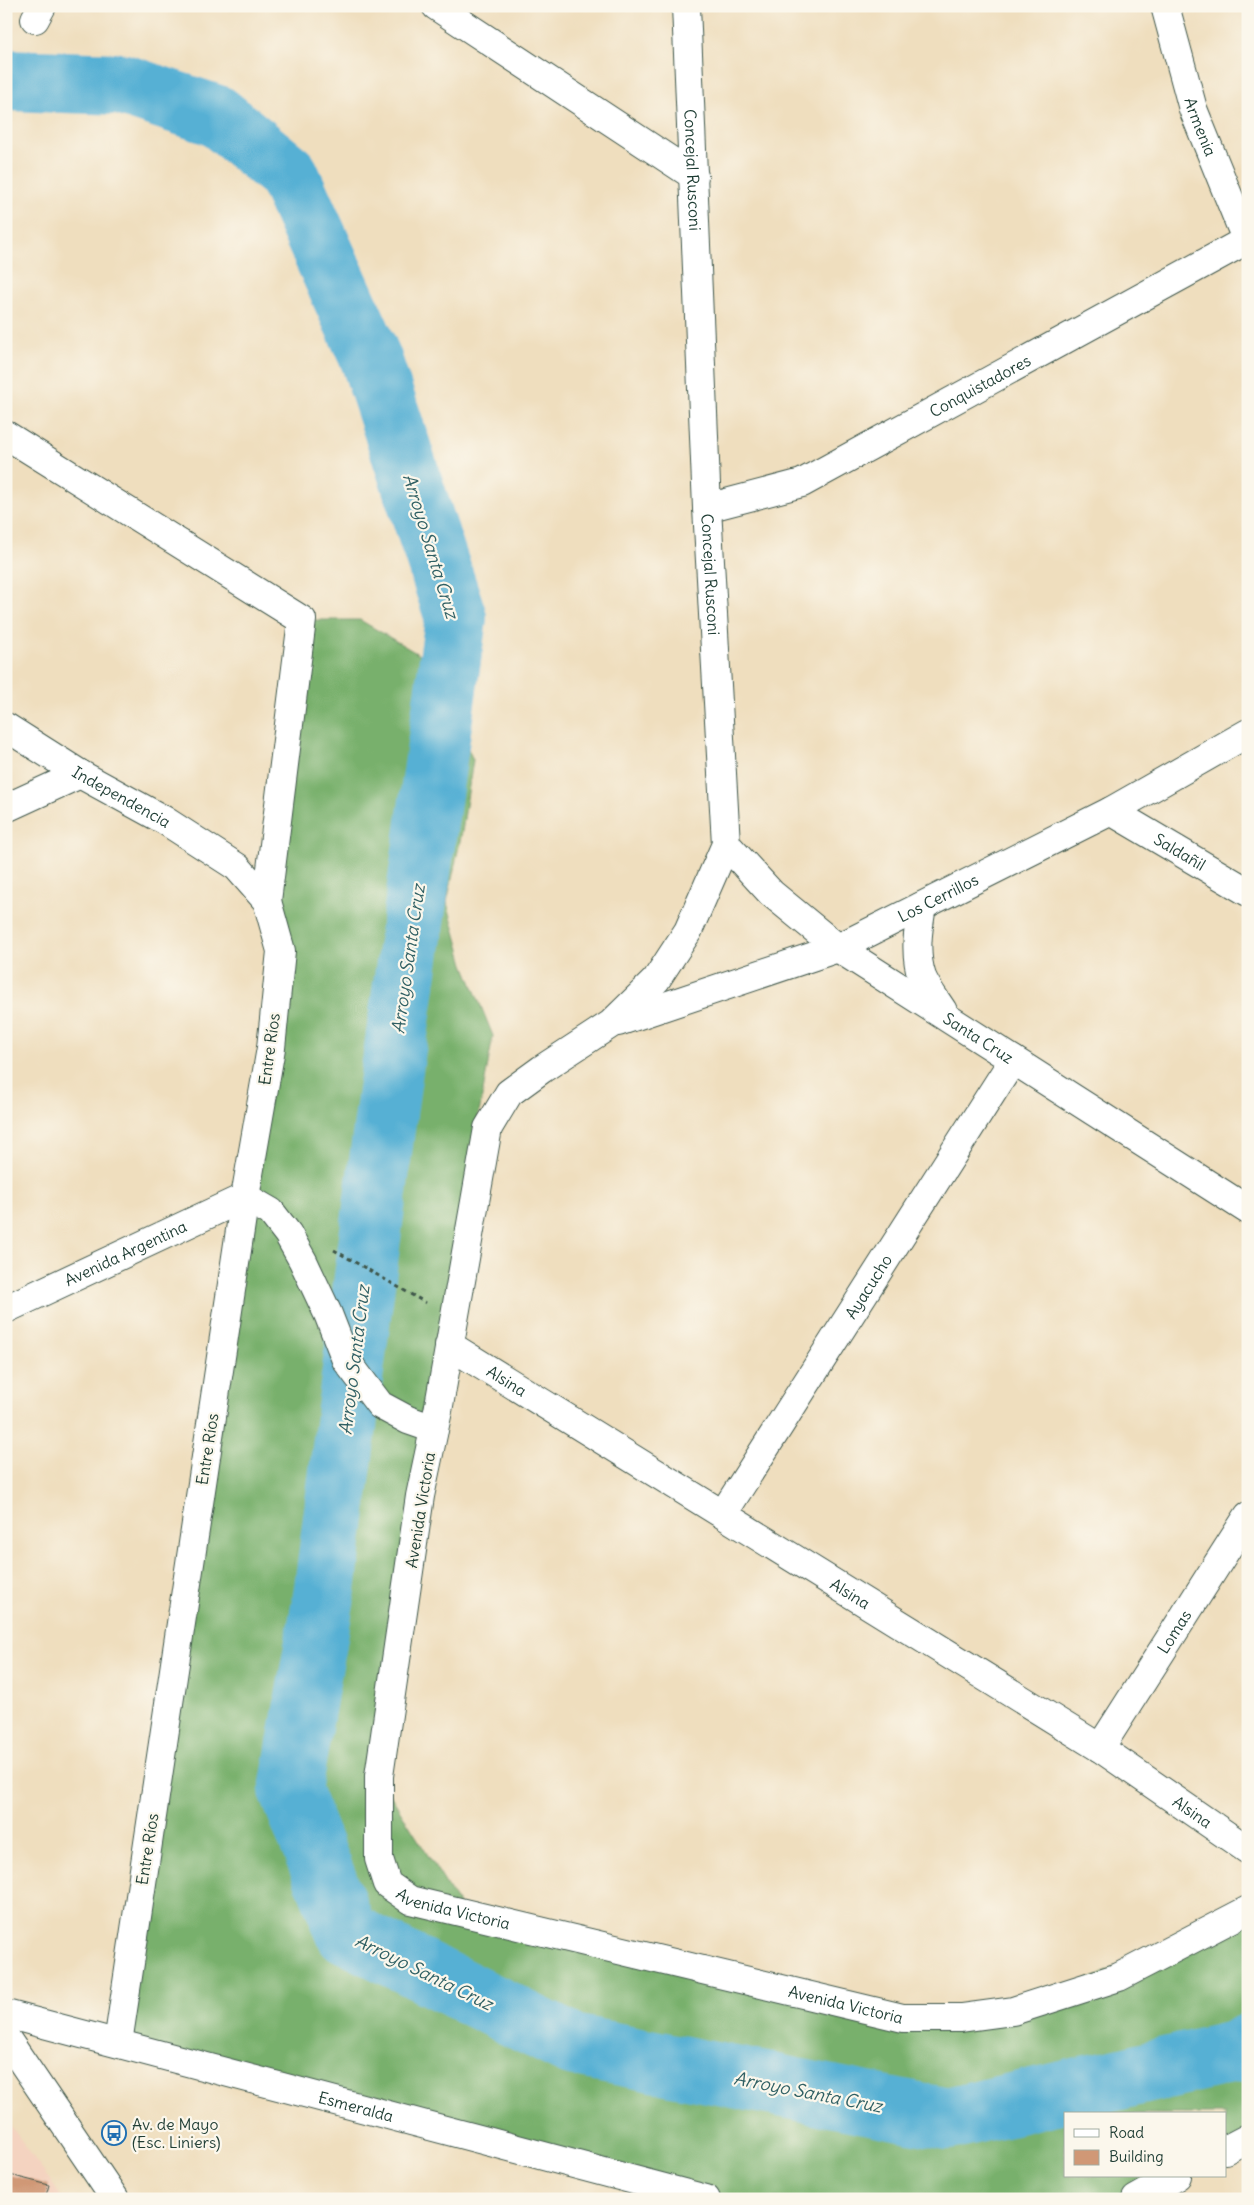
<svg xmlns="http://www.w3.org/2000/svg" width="1254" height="2205" font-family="Delius,sans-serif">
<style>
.built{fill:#f4d3c0}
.forest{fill:#78b06c;stroke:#4c7650}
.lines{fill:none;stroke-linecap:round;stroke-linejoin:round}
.river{stroke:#56b0d4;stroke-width:62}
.building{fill:#d09876}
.minor-casing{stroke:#3e5549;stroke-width:30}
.path{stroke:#3e5549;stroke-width:3;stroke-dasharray:4 4;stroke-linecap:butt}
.minor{stroke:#fff;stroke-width:28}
.labels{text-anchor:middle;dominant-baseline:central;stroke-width:4.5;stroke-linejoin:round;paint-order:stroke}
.street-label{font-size:16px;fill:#1f3d34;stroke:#fbf7ec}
.poi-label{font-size:16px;fill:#1f3d34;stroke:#fbf7ec;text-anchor:start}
.water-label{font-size:18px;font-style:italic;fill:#306064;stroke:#fbf7ec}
</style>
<rect width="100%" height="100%" fill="#fbf7ec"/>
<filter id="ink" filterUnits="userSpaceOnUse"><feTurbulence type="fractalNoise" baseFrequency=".02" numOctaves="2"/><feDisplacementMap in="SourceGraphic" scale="10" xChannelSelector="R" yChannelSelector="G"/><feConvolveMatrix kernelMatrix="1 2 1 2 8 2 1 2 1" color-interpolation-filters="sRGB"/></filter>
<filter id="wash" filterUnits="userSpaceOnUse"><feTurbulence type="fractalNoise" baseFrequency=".0096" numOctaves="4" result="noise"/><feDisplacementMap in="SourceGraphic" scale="20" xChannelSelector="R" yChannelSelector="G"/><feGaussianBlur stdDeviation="1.12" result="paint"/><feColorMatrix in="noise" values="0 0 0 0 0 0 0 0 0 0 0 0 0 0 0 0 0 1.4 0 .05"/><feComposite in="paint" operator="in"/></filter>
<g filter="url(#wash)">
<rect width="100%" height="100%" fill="#efdebe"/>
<!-- built -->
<polygon class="built" points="6,2119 63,2199 6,2199"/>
<!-- forest -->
<polygon class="forest" points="302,620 360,620 430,661 473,760 462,832 447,902 464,964 493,1036 438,1340 379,1777 464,1913 903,2018 1013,2011 1248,1912 1248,2138 1225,2150 1225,2114 1065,2114 1065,2176 1177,2176 1136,2199 706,2199 118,2043 274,1015 267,901"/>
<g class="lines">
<!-- river -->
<polyline class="river" points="6,80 120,84 217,116 288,174 371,359 456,618 388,1098 324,1596 290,1790 347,1933 572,2045 948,2119 1234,2052 1248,2045"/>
</g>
<g id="blocks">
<!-- building -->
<polygon class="building" points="6,2174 49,2185 45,2199 6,2199"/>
</g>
</g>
<g filter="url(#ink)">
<use href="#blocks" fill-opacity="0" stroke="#3e5549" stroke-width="1"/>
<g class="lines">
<defs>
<g id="minor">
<polyline points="436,6 694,176"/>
<path id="s1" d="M686,6L707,508L726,844L688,931L656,980L611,1024L542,1069L509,1093L488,1128L438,1411L420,1496L379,1776V1859L387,1884L410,1900L903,2018H961L1013,2011L1119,1977L1248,1910"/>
<path id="s2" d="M1165,6L1193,109L1248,244"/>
<polyline points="35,19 42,6"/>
<polyline points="6,435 302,620 267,901"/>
<path id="s3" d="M707,508L802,483L1245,241"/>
<path id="s4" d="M6,727L80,774L164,820L237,867L267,901L281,951L271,1048L245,1197L118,2043"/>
<polyline points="6,808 80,774"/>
<path id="s5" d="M1111,811L1248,892"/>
<path id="s6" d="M726,844L771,893L838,948L1248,1210"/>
<path d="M922,906C918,930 914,953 922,977C927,989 936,1000 943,1011"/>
<path id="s7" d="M618,1022L838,948L1111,811L1248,733"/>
<path id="s8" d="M6,1309L245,1197L271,1212L288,1234L303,1261L328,1314L346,1360L380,1405L408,1420L434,1429"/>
<path id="s9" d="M449,1345L1100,1748L1248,1850"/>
<path id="s10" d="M723,1514L1013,1060"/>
<path id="s11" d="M1100,1748L1248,1516"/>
<path id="s12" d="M6,2014L706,2199"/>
<polyline points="6,2038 115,2199"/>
<polyline points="1225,2150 1248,2138"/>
<polyline points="1136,2199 1177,2176"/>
</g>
</defs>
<!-- minor casing -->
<use href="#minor" class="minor-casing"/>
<!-- path -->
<polyline class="path" points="334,1250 426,1303"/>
<!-- minor -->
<use href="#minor" class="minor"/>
</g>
</g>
<!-- icons -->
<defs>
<symbol id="bus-ring" viewBox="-11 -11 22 22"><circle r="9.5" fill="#fbf7ec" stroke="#1f6fb2" stroke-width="1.5"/><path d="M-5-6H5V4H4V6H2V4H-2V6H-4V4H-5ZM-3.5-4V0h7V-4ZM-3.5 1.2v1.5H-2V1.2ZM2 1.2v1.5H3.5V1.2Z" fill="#1f6fb2"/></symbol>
</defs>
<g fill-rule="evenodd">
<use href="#bus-ring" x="100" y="2119" width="28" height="28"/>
</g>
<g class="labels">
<!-- street labels -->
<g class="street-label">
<text stroke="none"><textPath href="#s2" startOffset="126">Armenia</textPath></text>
<text stroke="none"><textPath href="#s1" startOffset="164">Concejal Rusconi</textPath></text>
<text stroke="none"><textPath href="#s3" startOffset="301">Conquistadores</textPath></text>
<text stroke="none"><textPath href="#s1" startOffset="569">Concejal Rusconi</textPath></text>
<text stroke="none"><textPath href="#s4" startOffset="135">Independencia</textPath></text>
<text stroke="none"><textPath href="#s5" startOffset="80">Saldañil</textPath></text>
<text stroke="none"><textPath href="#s7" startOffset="344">Los Cerrillos</textPath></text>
<text stroke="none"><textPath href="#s6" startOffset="320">Santa Cruz</textPath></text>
<text transform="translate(269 1049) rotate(-82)">Entre Ríos</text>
<text stroke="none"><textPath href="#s8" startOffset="132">Avenida Argentina</textPath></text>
<text stroke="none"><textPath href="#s10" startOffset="270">Ayacucho</textPath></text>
<text stroke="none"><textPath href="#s9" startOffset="68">Alsina</textPath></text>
<text transform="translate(207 1449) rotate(-81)">Entre Ríos</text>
<text transform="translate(420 1510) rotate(-81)">Avenida Victoria</text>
<text stroke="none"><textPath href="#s9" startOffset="472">Alsina</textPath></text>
<text stroke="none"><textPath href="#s11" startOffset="138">Lomas</textPath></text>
<text stroke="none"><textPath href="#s9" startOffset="878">Alsina</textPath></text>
<text transform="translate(147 1849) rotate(-81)">Entre Ríos</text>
<text stroke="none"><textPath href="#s1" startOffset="2058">Avenida Victoria</textPath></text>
<text stroke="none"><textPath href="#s1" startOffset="2462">Avenida Victoria</textPath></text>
<text stroke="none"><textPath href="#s12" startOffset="362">Esmeralda</textPath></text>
</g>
<!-- poi labels -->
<g class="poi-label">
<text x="132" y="2124">Av. de Mayo<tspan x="132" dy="18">(Esc. Liniers)</tspan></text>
</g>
<!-- water labels -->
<g class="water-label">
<text transform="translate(431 546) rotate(73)">Arroyo Santa Cruz</text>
<text transform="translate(408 959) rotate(-82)">Arroyo Santa Cruz</text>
<text transform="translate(354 1360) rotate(-83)">Arroyo Santa Cruz</text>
<text transform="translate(424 1972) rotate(26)">Arroyo Santa Cruz</text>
<text transform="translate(808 2092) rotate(11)">Arroyo Santa Cruz</text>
</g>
</g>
<!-- margin -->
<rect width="1254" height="2205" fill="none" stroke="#fbf7ec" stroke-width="25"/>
<!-- legend -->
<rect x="1064" y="2112" width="162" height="65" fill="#fbf7ec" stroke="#a3ada2"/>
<rect x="1074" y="2129" width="25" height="8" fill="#ffffff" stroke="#a3ada2"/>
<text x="1109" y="2138" font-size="15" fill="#1f3d34">Road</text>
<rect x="1074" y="2150" width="25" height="15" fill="#d09876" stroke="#a3ada2"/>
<text x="1109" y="2162" font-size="15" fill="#1f3d34">Building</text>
</svg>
